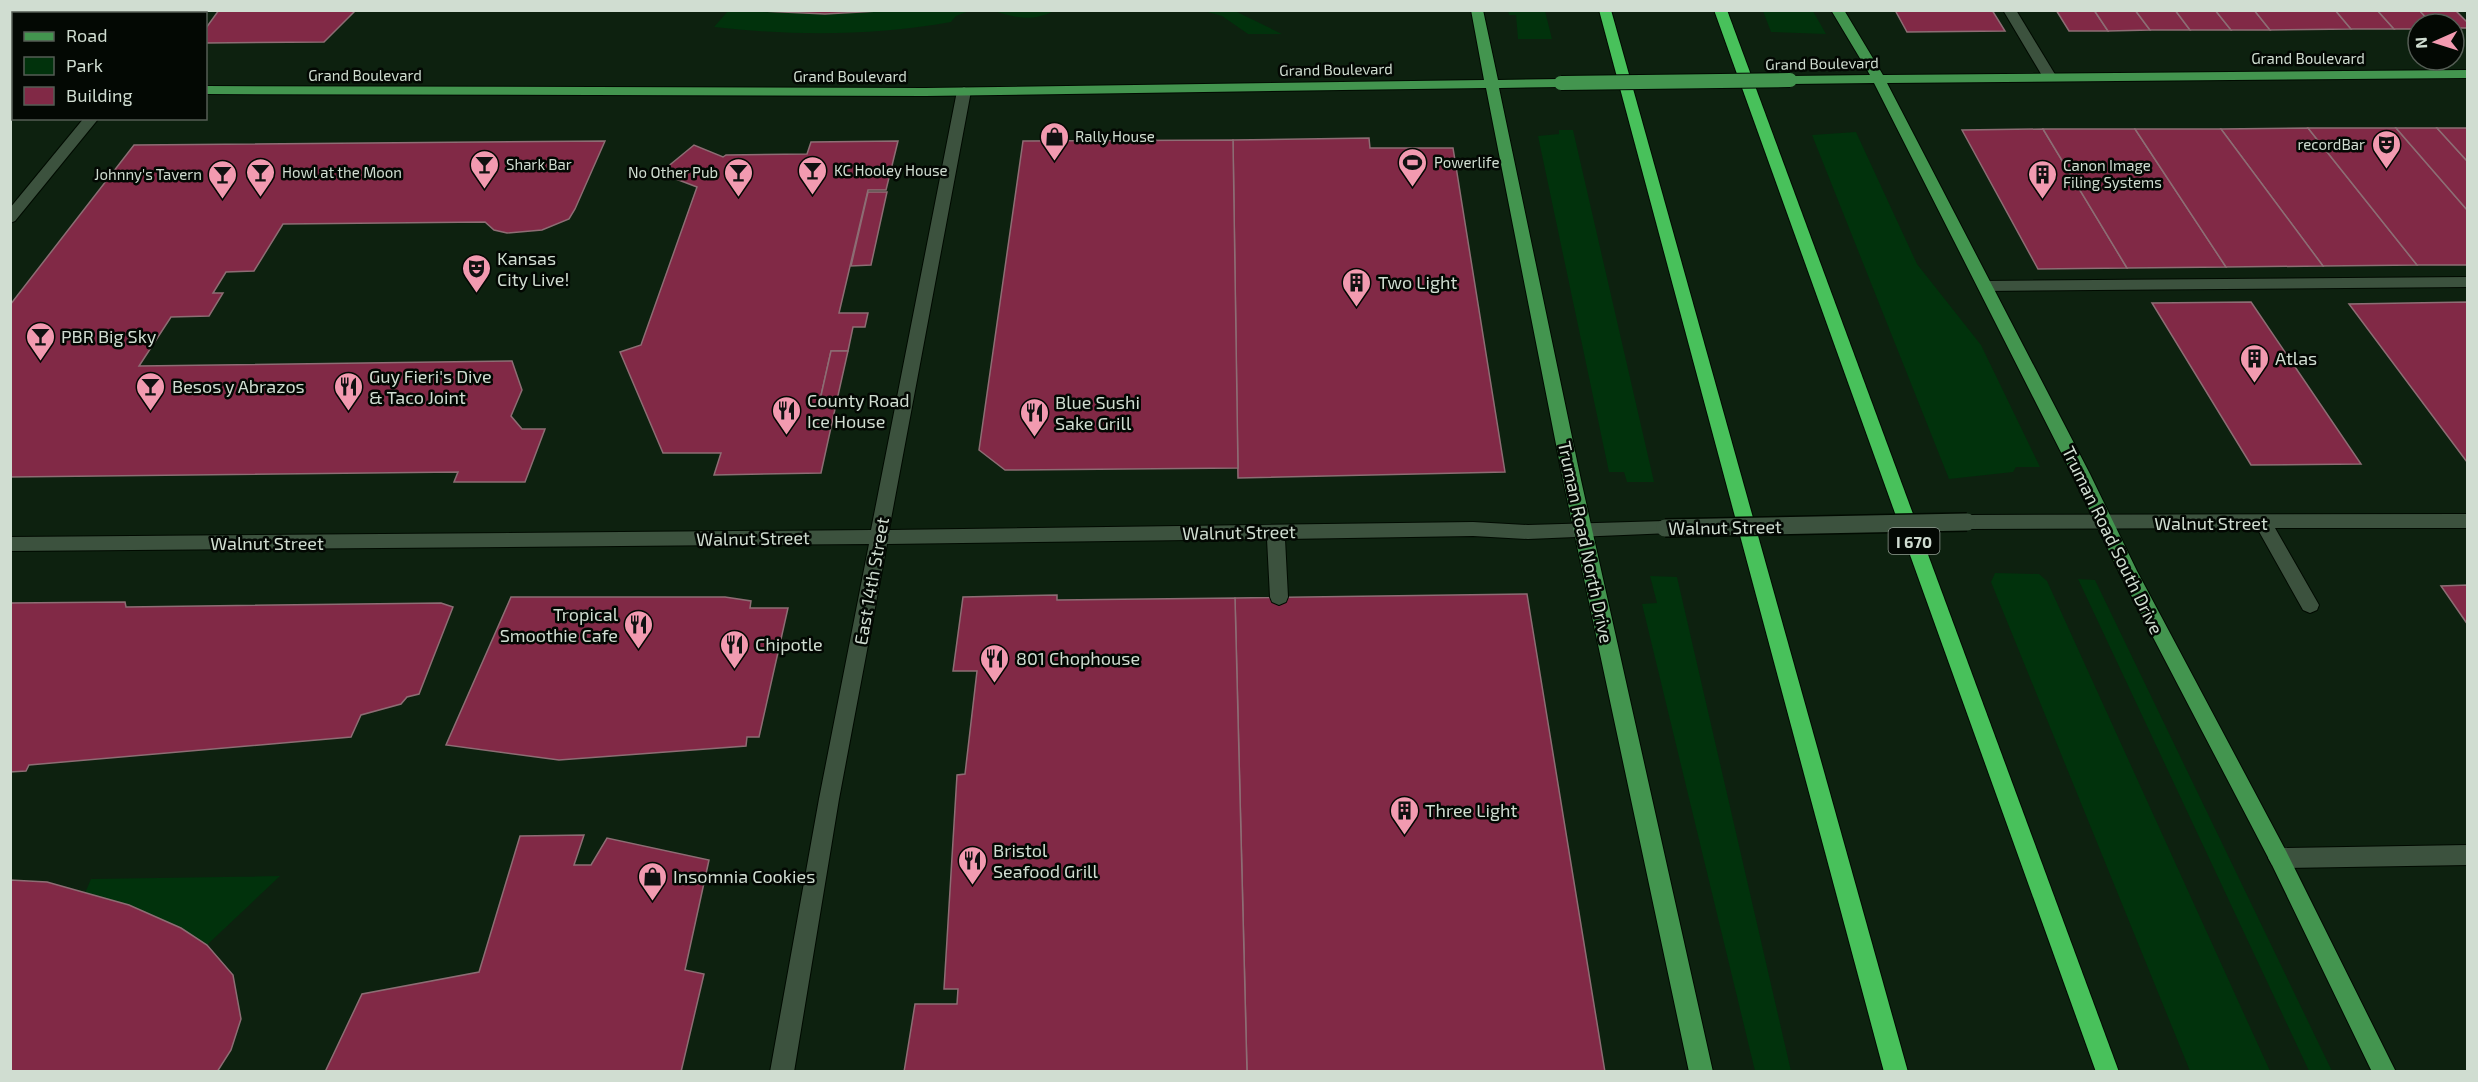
<svg xmlns="http://www.w3.org/2000/svg" width="2478" height="1082" font-family="'Exo 2',sans-serif">
<style>
.green{fill:#01320c}
.building{fill:#812946;stroke:#8d6d74;stroke-width:1.5}
.lines{fill:none;stroke-linecap:round;stroke-linejoin:round}
.minor-casing{stroke:#000a00;stroke-width:2}
.major-casing{stroke:#000a00;stroke-width:2}
.highway-casing{stroke:#000a00;stroke-width:2}
.minor{fill:#3c523e;fill-rule:evenodd}
.major{fill:#43954f;fill-rule:evenodd}
.highway{fill:#48c15b;fill-rule:evenodd}
.minor-bridge-casing{stroke:#000a00;stroke-width:20;stroke-linecap:butt}
.major-bridge-casing{stroke:#000a00;stroke-width:16;stroke-linecap:butt}
.minor-bridge{stroke:#3c523e;stroke-width:17}
.major-bridge{stroke:#43954f;stroke-width:14}
.labels{text-anchor:middle;dominant-baseline:central;stroke-width:5;stroke-linejoin:round;paint-order:stroke}
.far-street-label{font-size:15px;fill:#d0ddd1;stroke:#030803}
.far-poi-label{font-size:15px;fill:#d0ddd1;stroke:#030803;text-anchor:start}
.shield{fill:#030803;stroke:#929d93;stroke-width:1.5}
.shield-label{font-size:16px;font-weight:bold;fill:#d0ddd1}
.poi-label{font-size:18px;fill:#d0ddd1;stroke:#030803;text-anchor:start}
.street-label{font-size:18px;fill:#d0ddd1;stroke:#030803}
</style>
<rect width="100%" height="100%" fill="#0d210f"/>
<!-- green -->
<g class="green">
<path d="M896,11H969L956,16L951,22C873,36 793,36 714,27L728,11L825,14Z"/>
<path d="M994,11H1054C1031,22 1017,18 994,11Z"/>
<polygon points="1204,11 1235,11 1282,34 1248,34 1222,16"/>
<polygon points="1508,11 1545,11 1552,39 1518,39 1516,15 1509,15"/>
<polygon points="1763,11 1813,11 1826,34 1771,32"/>
<polygon points="1559,130 1573,130 1654,482 1627,482 1624,472 1609,472 1538,136 1559,134"/>
<polygon points="1856,132 1917,264 1981,345 2040,467 2016,467 2013,472 1949,479 1812,135"/>
<polygon points="1995,573 2039,574 2047,581 2270,1071 2190,1071 1991,582"/>
<polygon points="1650,576 1677,577 1791,1071 1755,1071 1642,604 1657,603"/>
<polygon points="2078,579 2095,580 2332,1071 2309,1071"/>
<path d="M280,876L207,945C169,920 129,905 85,893L91,879Z"/>
</g>
<!-- building -->
<g class="building">
<polygon points="219,10 356,10 324,42 206,43 206,28"/>
<polygon points="738,10 896,10 825,14"/>
<polygon points="1895,10 1992,10 2005,31 1907,32"/>
<polygon points="2056,10 2094,10 2108,31 2069,31"/>
<polygon points="2094,10 2135,10 2150,30 2108,31"/>
<polygon points="2135,10 2175,10 2190,30 2150,30"/>
<polygon points="2175,10 2215,10 2231,30 2190,30"/>
<polygon points="2215,10 2254,10 2270,30 2231,30"/>
<polygon points="2254,10 2335,10 2351,29 2270,30"/>
<polygon points="2335,10 2377,10 2394,29 2351,29"/>
<polygon points="2377,10 2419,10 2432,24 2418,24 2418,29 2394,29"/>
<polygon points="2419,10 2455,10 2468,23 2468,28 2454,28 2454,24 2432,24"/>
<polygon points="2308,128 2417,265 2323,266 2221,129"/>
<polygon points="2308,128 2396,128 2468,211 2468,265 2417,265"/>
<polygon points="2396,128 2437,128 2468,162 2468,211"/>
<polygon points="2437,128 2468,128 2468,162"/>
<polygon points="2043,129 2127,268 2038,269 1962,130"/>
<polygon points="2043,129 2135,129 2226,267 2127,268"/>
<polygon points="2135,129 2221,129 2323,266 2226,267"/>
<polygon points="1369,138 1370,148 1453,148 1505,472 1238,478 1233,140"/>
<polygon points="1233,140 1238,468 1005,470 979,450 1023,141"/>
<polygon points="605,141 575,209 569,219 542,230 507,233 494,230 485,222 283,224 254,271 226,272 213,293 223,293 209,316 171,317 139,366 512,361 522,390 511,416 522,429 545,429 525,482 454,482 458,472 10,477 10,305 134,145"/>
<polygon points="898,141 886,190 868,190 839,313 868,313 865,327 853,327 848,351 831,351 820,400 837,400 821,473 714,475 721,453 663,453 620,352 641,345 697,187 660,173 694,145 723,157 726,155 807,154 811,142"/>
<polygon points="868,192 887,192 871,265 851,266"/>
<polygon points="2251,302 2361,464 2251,465 2152,303"/>
<polygon points="2468,302 2468,462 2467,462 2349,304"/>
<polygon points="831,351 848,351 837,400 820,400"/>
<polygon points="2468,585 2468,625 2441,586"/>
<polygon points="1527,594 1605,1072 1247,1072 1235,598"/>
<polygon points="1057,595 1057,600 1235,598 1247,1072 904,1072 915,1004 957,1004 958,989 944,989 957,775 965,774 977,671 953,671 963,597"/>
<polygon points="511,597 725,597 751,601 750,608 788,608 759,737 747,737 746,746 559,760 446,745"/>
<polygon points="125,602 126,607 441,603 453,607 419,694 407,697 401,704 361,715 351,737 29,765 26,771 10,772 10,603"/>
<polygon points="584,835 574,865 591,865 607,838 709,860 685,970 704,974 681,1072 325,1072 362,994 479,972 520,836"/>
<polygon points="10,880 47,882 129,905 181,928 207,945 233,975 241,1019 231,1050 217,1072 10,1072"/>
</g>
<g class="lines">
<defs>
<g id="minor">
<polygon points="173,10 186,10 184,14 171,14"/>
<polygon points="2003,10 2016,10 2056,76 2054,79 2044,79"/>
<polygon points="964,87 971,91 889,530 1473,522 1528,525 1665,521 1671,523 1674,528 1671,533 1528,539 1473,536 1285,539 1288,597 1286,602 1279,605 1272,602 1270,597 1267,539 887,544 839,799 794,1072 770,1072 819,799 869,544 10,551 10,537 871,530 957,91"/>
<polygon points="84,118 99,118 15,221 10,223 10,208"/>
<polygon points="2468,277 2468,287 1985,291 1977,286 1985,281"/>
<polygon points="2468,514 2468,528 2275,528 2319,605 2317,610 2310,613 2303,610 2257,528 1967,529 1961,527 1958,522 1961,517 1967,515"/>
<polygon points="2468,845 2468,865 2279,868 2272,865 2268,858 2272,851 2279,848"/>
</g>
<g id="major">
<polygon points="1471,10 1483,10 1498,80 1561,79 1568,83 1561,87 1499,88 1581,480 1713,1072 1689,1072 1563,480 1486,88 925,96 206,94 206,86 925,88 1484,80"/>
<polygon points="1831,10 1844,10 1883,75 2468,70 2468,78 1887,83 2090,474 2137,571 2286,851 2396,1072 2372,1072 2272,865 2120,574 2072,474 1874,83 1790,84 1783,80 1790,76 1870,75"/>
<rect x="10" y="86" width="4" height="8"/>
</g>
<g id="highway">
<polygon points="1599,10 1611,10 1908,1072 1884,1072"/>
<polygon points="1714,10 1727,10 2119,1072 2096,1072"/>
</g>
</defs>
<!-- minor casing -->
<use href="#minor" class="minor-casing"/>
<!-- major casing -->
<use href="#major" class="major-casing"/>
<!-- highway casing -->
<use href="#highway" class="highway-casing"/>
<!-- minor -->
<use href="#minor" class="minor"/>
<!-- major -->
<use href="#major" class="major"/>
<!-- highway -->
<use href="#highway" class="highway"/>
<defs>
<polyline id="minor-bridge" points="1665,528 1967,522"/>
<polyline id="major-bridge" points="1561,83 1790,80"/>
</defs>
<!-- minor-bridge casing -->
<use href="#minor-bridge" class="minor-bridge-casing"/>
<!-- major-bridge casing -->
<use href="#major-bridge" class="major-bridge-casing"/>
<!-- minor-bridge -->
<use href="#minor-bridge" class="minor-bridge"/>
<!-- major-bridge -->
<use href="#major-bridge" class="major-bridge"/>
</g>
<!-- icons -->
<defs>
<symbol id="shop-pin" viewBox="-11 -11 22 30"><path d="M0 17L-7.5 6A9.5 9.5 0 1 1 7.5 6Z" fill="#f29ab0" stroke="#030803"/><path d="M-5-2.5h2.3a2.7 3.5 0 0 1 5.4 0H5L5.5 6h-11ZM-1.5-2.5h3a1.5 2.3 0 0 0-3 0Z" fill="#111"/></symbol>
<symbol id="theatre-pin" viewBox="-11 -11 22 30"><path d="M0 17L-7.5 6A9.5 9.5 0 1 1 7.5 6Z" fill="#f29ab0" stroke="#030803"/><path d="M-5-5.5Q0-4 5-5.5V0Q5 5 0 6Q-5 5-5 0ZM-3.3-2.5H-1v1.5H-3.3ZM1-2.5H3.3v1.5H1ZM-2.8 1Q0 5.5 2.8 1Z" fill="#111"/></symbol>
<symbol id="stadium-pin" viewBox="-11 -11 22 30"><path d="M0 17L-7.5 6A9.5 9.5 0 1 1 7.5 6Z" fill="#f29ab0" stroke="#030803"/><path d="M0-5a6.5 5 0 1 0 0 10a6.5 5 0 1 0 0-10ZM-3.5-1.8h7v3.6h-7Z" fill="#111"/></symbol>
<symbol id="bar-pin" viewBox="-11 -11 22 30"><path d="M0 17L-7.5 6A9.5 9.5 0 1 1 7.5 6Z" fill="#f29ab0" stroke="#030803"/><path d="M-6-5H6L.8 .8V4.5H3.5V6h-7V4.5H-.8V.8Z" fill="#111"/></symbol>
<symbol id="building-pin" viewBox="-11 -11 22 30"><path d="M0 17L-7.5 6A9.5 9.5 0 1 1 7.5 6Z" fill="#f29ab0" stroke="#030803"/><path d="M-4-6H4V6H1V3H-1V6H-4ZM-2.5-4.3h1.7v1.8h-1.7ZM.8-4.3h1.7v1.8H.8ZM-2.5-1h1.7V.8h-1.7ZM.8-1h1.7V.8H.8Z" fill="#111"/></symbol>
<symbol id="restaurant-pin" viewBox="-11 -11 22 30"><path d="M0 17L-7.5 6A9.5 9.5 0 1 1 7.5 6Z" fill="#f29ab0" stroke="#030803"/><path d="M-5-6h1v4h1v-4h1v4h1v-4h1v5L-1.5 .5V6h-2V.5L-5-1ZM5-6V6H3V1.5H1.5Q1.5-4 5-6Z" fill="#111"/></symbol>
</defs>
<g fill-rule="evenodd">
<use href="#shop-pin" x="1038" y="120" width="33" height="45"/>
<use href="#theatre-pin" x="2370" y="128" width="33" height="45"/>
<use href="#stadium-pin" x="1396" y="146" width="33" height="45"/>
<use href="#bar-pin" x="468" y="148" width="33" height="45"/>
<use href="#bar-pin" x="796" y="154" width="33" height="45"/>
<use href="#bar-pin" x="244" y="156" width="33" height="45"/>
<use href="#bar-pin" x="722" y="156" width="33" height="45"/>
<use href="#bar-pin" x="206" y="158" width="33" height="45"/>
<use href="#building-pin" x="2026" y="158" width="33" height="45"/>
<use href="#theatre-pin" x="460" y="252" width="33" height="45"/>
<use href="#building-pin" x="1340" y="266" width="33" height="45"/>
<use href="#bar-pin" x="24" y="320" width="33" height="45"/>
<use href="#building-pin" x="2238" y="342" width="33" height="45"/>
<use href="#bar-pin" x="134" y="370" width="33" height="45"/>
<use href="#restaurant-pin" x="332" y="370" width="33" height="45"/>
<use href="#restaurant-pin" x="770" y="394" width="33" height="45"/>
<use href="#restaurant-pin" x="1018" y="396" width="33" height="45"/>
<use href="#restaurant-pin" x="622" y="608" width="33" height="45"/>
<use href="#restaurant-pin" x="718" y="628" width="33" height="45"/>
<use href="#restaurant-pin" x="978" y="642" width="33" height="45"/>
<use href="#building-pin" x="1388" y="794" width="33" height="45"/>
<use href="#restaurant-pin" x="956" y="844" width="33" height="45"/>
<use href="#shop-pin" x="636" y="860" width="33" height="45"/>
</g>
<g class="labels">
<!-- far-street labels -->
<g class="far-street-label">
<text x="2308" y="58">Grand Boulevard</text>
<text transform="translate(1822 63) rotate(-1)">Grand Boulevard</text>
<text transform="translate(1336 69) rotate(-1)">Grand Boulevard</text>
<text x="365" y="75">Grand Boulevard</text>
<text x="850" y="76">Grand Boulevard</text>
</g>
<!-- far-poi labels -->
<g class="far-poi-label">
<text x="1075" y="136">Rally House</text>
<text x="2365" y="144" text-anchor="end">recordBar</text>
<text x="1434" y="162">Powerlife</text>
<text x="506" y="164">Shark Bar</text>
<text x="2063" y="165">Canon Image<tspan x="2063" dy="17">Filing Systems</tspan></text>
<text x="834" y="170">KC Hooley House</text>
<text x="282" y="172">Howl at the Moon</text>
<text x="718" y="172" text-anchor="end">No Other Pub</text>
<text x="202" y="174" text-anchor="end">Johnny's Tavern</text>
</g>
<!-- shield labels -->
<rect class="shield" x="1888.5" y="528" width="51" height="26" rx="4.5"/>
<g class="shield-label">
<text x="1914" y="541">I 670</text>
</g>
<!-- poi labels -->
<g class="poi-label">
<text x="497" y="258">Kansas<tspan x="497" dy="21">City Live!</tspan></text>
<text x="1378" y="282">Two Light</text>
<text x="61" y="336">PBR Big Sky</text>
<text x="2275" y="358">Atlas</text>
<text x="369" y="376">Guy Fieri's Dive<tspan x="369" dy="21">&amp; Taco Joint</tspan></text>
<text x="172" y="386">Besos y Abrazos</text>
<text x="807" y="400">County Road<tspan x="807" dy="21">Ice House</tspan></text>
<text x="1055" y="402">Blue Sushi<tspan x="1055" dy="21">Sake Grill</tspan></text>
<text x="618" y="614" text-anchor="end">Tropical<tspan x="618" dy="21">Smoothie Cafe</tspan></text>
<text x="755" y="644">Chipotle</text>
<text x="1016" y="658">801 Chophouse</text>
<text x="1425" y="810">Three Light</text>
<text x="993" y="850">Bristol<tspan x="993" dy="21">Seafood Grill</tspan></text>
<text x="673" y="876">Insomnia Cookies</text>
</g>
<!-- street labels -->
<g class="street-label">
<text x="2211" y="523">Walnut Street</text>
<text transform="translate(1725 527) rotate(-1)">Walnut Street</text>
<text transform="translate(1239 532) rotate(-1)">Walnut Street</text>
<text transform="translate(753 538) rotate(-1)">Walnut Street</text>
<text transform="translate(2113 540) rotate(64)">Truman Road South Drive</text>
<text transform="translate(1586 542) rotate(78)">Truman Road North Drive</text>
<text x="267" y="543">Walnut Street</text>
<text transform="translate(871 581) rotate(-80)">East 14th Street</text>
</g>
</g>
<!-- border -->
<rect width="2478" height="1082" fill="none" stroke="#d0ddd1" stroke-width="24"/>
<!-- legend -->
<rect x="12" y="12" width="195" height="108" fill="#030803" stroke="#555d55" stroke-width="1.5"/>
<rect x="24" y="32" width="30" height="9" fill="#43954f" stroke="#555d55" stroke-width="1.5"/>
<text x="66" y="42" font-size="18" fill="#d0ddd1">Road</text>
<rect x="24" y="57" width="30" height="18" fill="#01320c" stroke="#555d55" stroke-width="1.5"/>
<text x="66" y="72" font-size="18" fill="#d0ddd1">Park</text>
<rect x="24" y="87" width="30" height="18" fill="#812946" stroke="#555d55" stroke-width="1.5"/>
<text x="66" y="102" font-size="18" fill="#d0ddd1">Building</text>
<!-- north arrow -->
<g transform="translate(2436 42) rotate(267)"><circle r="28" fill="#030803" stroke="#555d55" stroke-width="1.5"/>
<path d="M0-4.5L10 22L0 15L-10 22Z" fill="#f29ab0"/>
<text y="-9" font-size="16" font-weight="bold" text-anchor="middle" fill="#d0ddd1">N</text>
</g>
</svg>
